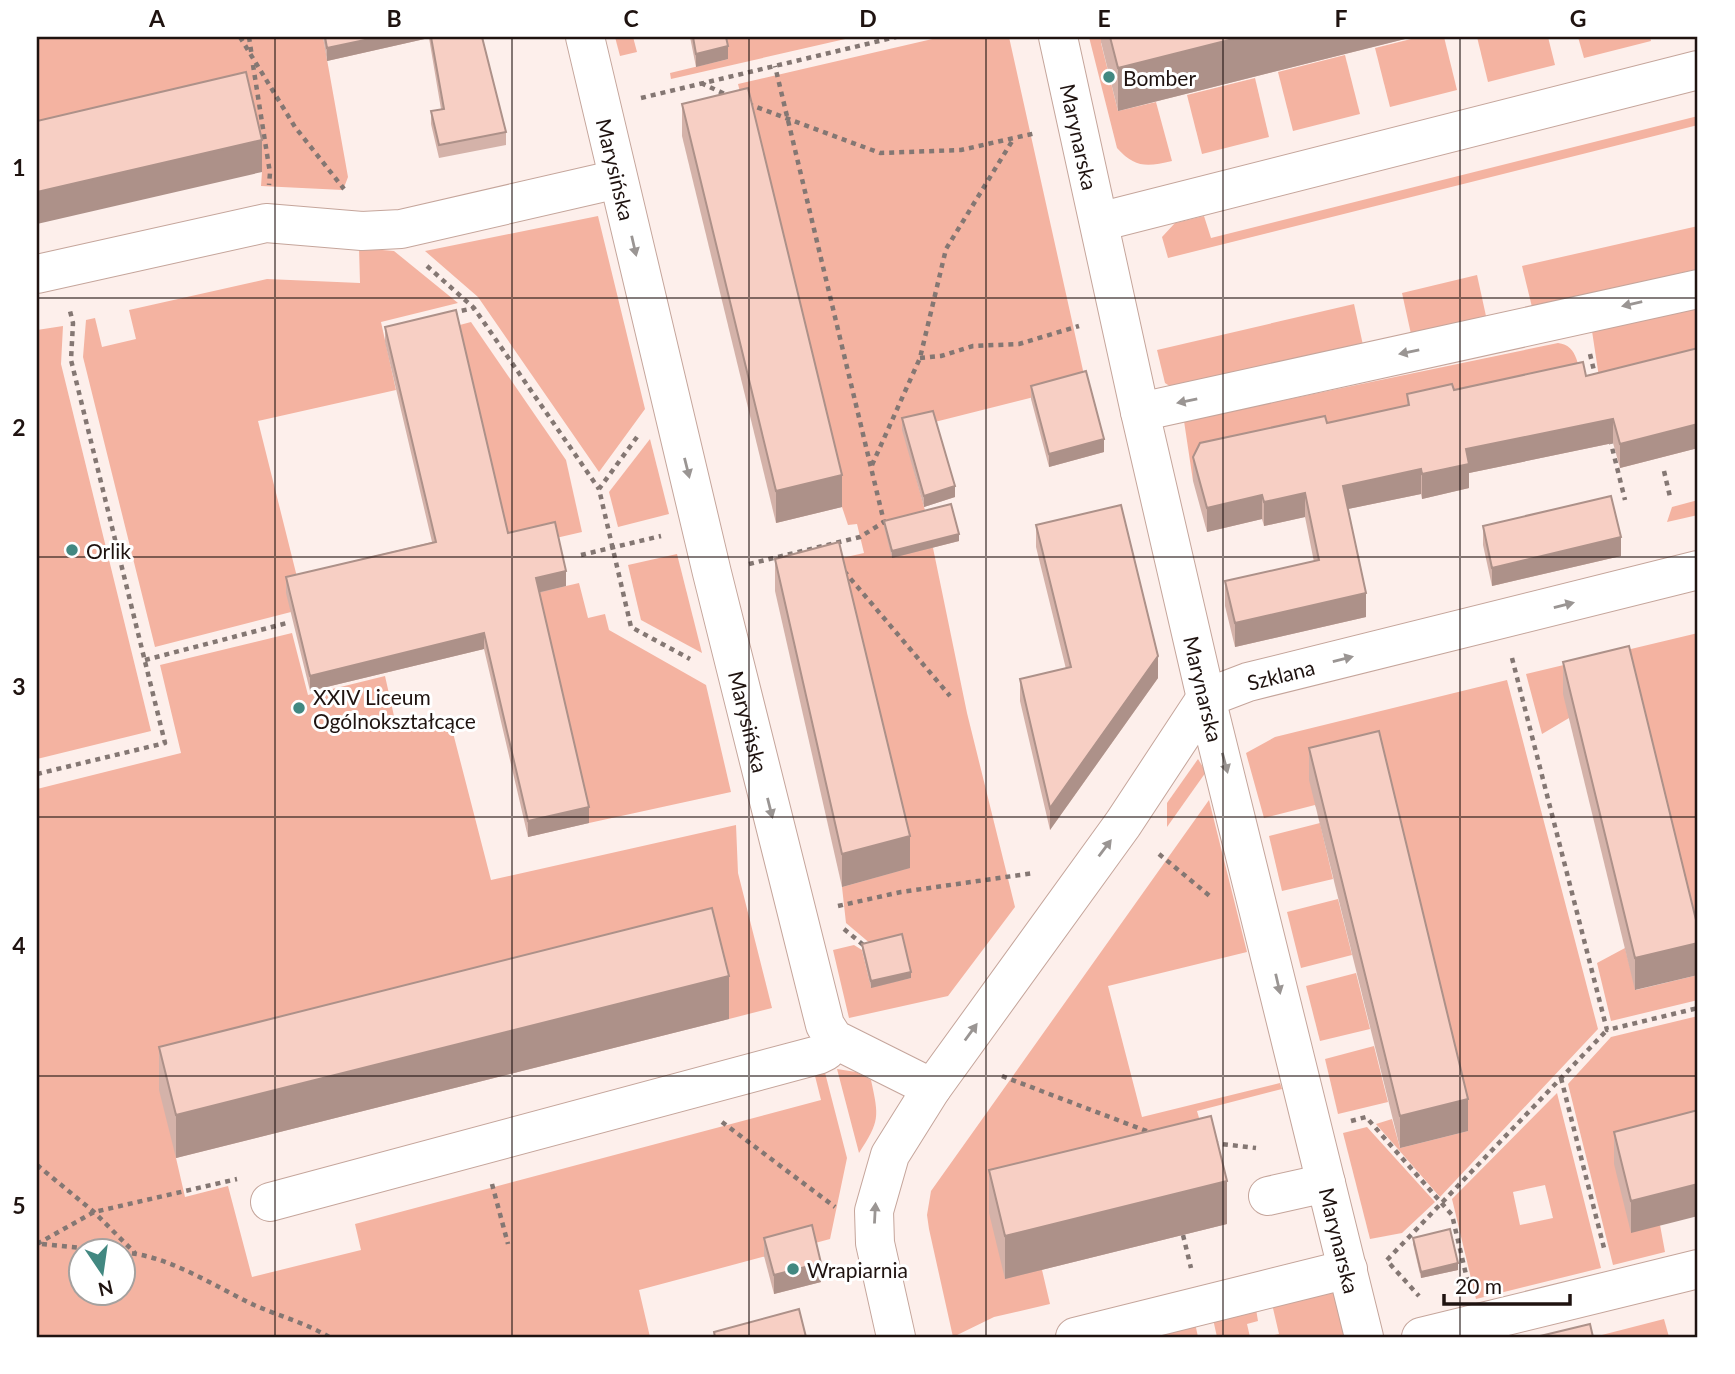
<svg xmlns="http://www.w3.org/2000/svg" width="1735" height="1374" font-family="Lato,sans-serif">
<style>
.green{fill:#f4b3a1;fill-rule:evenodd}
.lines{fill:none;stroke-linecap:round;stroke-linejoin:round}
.minor-casing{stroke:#c5a59b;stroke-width:40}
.path{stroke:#847773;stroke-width:4.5;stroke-dasharray:5 5;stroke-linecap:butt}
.minor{stroke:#fff;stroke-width:38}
.wall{fill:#d4b2a9}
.shaded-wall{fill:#ad9189}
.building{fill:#f7cfc4;stroke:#ad9189;stroke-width:2}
.oneway{fill:#9a9593}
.grid{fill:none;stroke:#1f1310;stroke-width:2;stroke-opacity:0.55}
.poi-dot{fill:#428881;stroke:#fff;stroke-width:2.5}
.labels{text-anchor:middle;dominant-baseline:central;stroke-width:6;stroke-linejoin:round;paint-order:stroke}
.poi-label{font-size:21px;fill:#1f1310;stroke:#fff;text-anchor:start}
.street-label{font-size:21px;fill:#1f1310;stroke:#fff}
.neatline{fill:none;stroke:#1f1310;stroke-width:2.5}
.grid-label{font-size:23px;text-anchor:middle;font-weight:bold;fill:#1f1310}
</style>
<rect width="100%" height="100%" fill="#fdefeb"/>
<!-- green -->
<g class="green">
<polygon points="37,37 323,37 348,177 343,190 261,186 262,172 37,153"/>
<polygon points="615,37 633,37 637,52 620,56"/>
<polygon points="723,37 854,37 671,79 670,73 728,59"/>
<polygon points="941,37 1009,37 1086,384 903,430 926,514 967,713 1015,907 948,996 849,1018 833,950 854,945 862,950 871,987 911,978 846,923 842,887 909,868 833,560 864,553 857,524 848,525 842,507 738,84"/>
<path d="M1089,37H1122L1101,43L1118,111L1156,102L1172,161C1147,167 1135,168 1117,148Z"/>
<polygon points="1419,37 1444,37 1457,90 1390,107 1375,48"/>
<polygon points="1477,37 1548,37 1555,65 1488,82"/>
<polygon points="1578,37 1650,37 1651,41 1584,58"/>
<polygon points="1345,55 1360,114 1293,131 1278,72"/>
<polygon points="1255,78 1269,137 1202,154 1187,95"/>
<polygon points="1698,116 1698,125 1168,258 1162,237 1175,223 1204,216 1211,238"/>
<polygon points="598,216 645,409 599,472 478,297 425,251"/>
<polygon points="1698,226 1698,269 1532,307 1522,266"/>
<polygon points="359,248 394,251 458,303 381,322 396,390 258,421 300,589 291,612 155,647 83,357 86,320 95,318 102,347 136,339 129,310 267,279 360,283"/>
<polygon points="1477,275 1486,316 1411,334 1402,293"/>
<polygon points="1354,304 1363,345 1174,389 1165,383 1157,350"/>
<polygon points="1698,307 1698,373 1602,397 1592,331"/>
<polygon points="471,322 566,460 582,532 508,549 456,326"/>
<polygon points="63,326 61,364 151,731 37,759 37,330"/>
<path d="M1558,343C1579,345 1578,369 1583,387L1201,467L1193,481L1184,421Z"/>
<polygon points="650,439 669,514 618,527 609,492"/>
<polygon points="1698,500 1698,515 1667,522 1672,507"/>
<polygon points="677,554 702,653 641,620 628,565"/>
<polygon points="579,583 588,618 605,614 609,630 706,685 731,792 589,823 536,593"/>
<path d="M292,633L308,695L385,676L394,716L452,729L491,880L736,825L738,873L772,1008L729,1019L712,952L176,1158L185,1197L228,1186L252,1277L361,1250L355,1224L821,1100L814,1072L823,1065L847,1158L830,1239L639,1290L650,1337H37V789L181,753L160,665ZM80,1252H122V1294H80Z"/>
<polygon points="1698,633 1698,960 1569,718 1542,734 1526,674"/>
<polygon points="1507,680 1598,1029 1440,1197 1376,1124 1392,1119 1400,1148 1468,1131 1315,805 1264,818 1246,753 1275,737"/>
<polygon points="1198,759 1206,772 1167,827 1167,803"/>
<polygon points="1209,800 1247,952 1108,986 1142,1117 1280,1083 1282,1089 1197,1111 1211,1159 1042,1270 1050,1304 994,1317 953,1337 929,1229 927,1215 931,1191"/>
<polygon points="1320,823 1333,879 1282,891 1269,836"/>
<polygon points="1338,899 1352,955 1301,968 1287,912"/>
<polygon points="1625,948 1636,990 1698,975 1698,1000 1611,1021 1597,963"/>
<polygon points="1356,973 1370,1029 1320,1041 1306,986"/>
<polygon points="1698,1016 1698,1142 1660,1225 1665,1252 1613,1265 1568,1084 1611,1037"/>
<polygon points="1374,1046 1388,1102 1338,1114 1325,1059"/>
<path d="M837,1069L856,1072L871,1080C879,1117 880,1121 859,1153Z"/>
<path d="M1557,1093L1601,1268L1476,1299L1452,1199ZM1545,1185L1553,1218L1520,1225L1513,1192Z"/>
<polygon points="1367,1127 1435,1202 1402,1233 1370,1239 1343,1133"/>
<polygon points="1338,1289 1350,1337 1266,1337 1279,1334 1272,1304"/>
<polygon points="1256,1309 1258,1321 1247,1324 1250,1337 1217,1337 1213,1319"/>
<polygon points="1664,1319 1669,1337 1594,1337"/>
<polygon points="1195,1323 1198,1337 1140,1337"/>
</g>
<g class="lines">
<defs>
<g id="minor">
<path id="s1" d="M585,37L712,573L825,1025L834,1039L932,1088"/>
<path id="s2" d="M1058,37L1140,412L1206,698L1364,1337"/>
<polyline points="1099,222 1698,70"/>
<polyline points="37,274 266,223 362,231 401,229 618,179"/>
<polyline points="1140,412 1698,289"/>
<polyline points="1268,1196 1326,1183"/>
<polyline points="270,1202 818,1055 826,1051 834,1039"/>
<path id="s3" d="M896,1337L875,1243L874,1211L890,1155L932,1088L1123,824L1206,698L1248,682L1698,570"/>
<polyline points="1075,1337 1348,1269"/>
<polyline points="1421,1337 1698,1269"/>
</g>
</defs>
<!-- minor casing -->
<use href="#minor" class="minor-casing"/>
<!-- path -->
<g class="path">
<polyline points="240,37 295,127 344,189"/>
<polyline points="249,37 252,57"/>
<polyline points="253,65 270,173 269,185"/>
<polyline points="701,83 727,95"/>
<polyline points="641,98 896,37"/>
<polyline points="748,104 880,153 961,150 1036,133"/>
<polyline points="427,266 474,308 599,489"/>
<polyline points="452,313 474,308"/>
<polyline points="1590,354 1596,379"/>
<polyline points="920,358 941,356 973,346 1019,344 1079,326"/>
<polyline points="637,437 599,489 631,627 690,659"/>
<polyline points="1610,439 1625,500"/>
<polyline points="872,465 920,358 946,249 1014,138"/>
<polyline points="1664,471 1670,497"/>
<polyline points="581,555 661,536"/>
<polyline points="749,564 860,537 884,522 775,66"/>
<polyline points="844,571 950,696"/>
<polyline points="1512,658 1607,1030 1698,1008"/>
<polyline points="145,660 287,623"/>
<polyline points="37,774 165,743 71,360 73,323 69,307"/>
<polyline points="1159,854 1211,897"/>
<polyline points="838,906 901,892 1034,873"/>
<polyline points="844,929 867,948"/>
<polyline points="1002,1076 1149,1132"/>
<polyline points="1561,1078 1605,1252"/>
<polyline points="1351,1121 1366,1117 1452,1215 1468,1283"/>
<polyline points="722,1122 835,1207"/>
<polyline points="1213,1143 1256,1148"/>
<polyline points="37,1165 94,1212 135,1253"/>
<polyline points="492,1184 508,1244"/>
<polyline points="1183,1235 1191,1268"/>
<polyline points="37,1244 94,1212 237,1179"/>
<polyline points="42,1244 121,1252"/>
<path d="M122,1252C170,1256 212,1285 254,1305C279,1316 306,1323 329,1337"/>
<polyline points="1387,1260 1607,1030"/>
<polyline points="1390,1264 1419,1296"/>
</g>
<!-- minor -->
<use href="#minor" class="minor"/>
</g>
<!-- wall -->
<g class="wall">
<polygon points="323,37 482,37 506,132 506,145 439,158 431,124 431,111 441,109 429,38 327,61"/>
<polygon points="690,37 726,37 728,59 696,67"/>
<polygon points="1101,37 1413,37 1118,111 1101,42"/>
<polygon points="682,104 842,507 776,523 682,136"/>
<polygon points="385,327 508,533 566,586 539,593 589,823 528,837 484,649 310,691 286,593 286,577 432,542 385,342"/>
<polygon points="1698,348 1698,448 1620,468 1613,443 1469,473 1469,488 1422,499 1421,494 1348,509 1366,617 1235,647 1225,606 1225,581 1314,562 1305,517 1264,526 1262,519 1207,532 1193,481 1193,457 1407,406 1407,394 1586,376"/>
<polygon points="1031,386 1104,452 1049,467 1031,399"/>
<polygon points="902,418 955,497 924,507 902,430"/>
<polygon points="884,521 959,541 892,558 884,527"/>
<polygon points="1036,525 1158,678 1050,830 1020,701 1020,679 1066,669 1036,547"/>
<polygon points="1483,526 1621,556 1492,586 1483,545"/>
<polygon points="775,559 910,868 842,887 775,591"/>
<polygon points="1563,662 1698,928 1635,990 1563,694"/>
<polygon points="1309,748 1468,1131 1400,1148 1309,780"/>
<polygon points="862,944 911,978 871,988 862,950"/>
<polygon points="729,1019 176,1158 159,1090 159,1047"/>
<polygon points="1698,1110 1631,1233 1614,1164 1614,1132"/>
<polygon points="989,1170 1227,1224 1005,1279 989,1213"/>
<polygon points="764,1238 821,1282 774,1294 764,1256"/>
<polygon points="1413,1238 1458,1270 1421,1278 1413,1244"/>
</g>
<!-- shaded-wall -->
<g class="shaded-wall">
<polygon points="379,37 429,37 429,38 327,61 327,48"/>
<polygon points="1241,37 1413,37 1118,111 1118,68"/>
<polygon points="728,46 728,59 696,67 696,54"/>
<polygon points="262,140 262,172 37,224 37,192"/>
<polygon points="1613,419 1613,443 1469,473 1469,488 1422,499 1422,474 1466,449"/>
<polygon points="1698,424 1698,448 1620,468 1620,444"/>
<polygon points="1104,439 1104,452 1049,467 1049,454"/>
<polygon points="1421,469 1421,494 1343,510 1343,486"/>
<polygon points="842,475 842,507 776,523 776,491"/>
<polygon points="955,486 955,497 924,507 924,496"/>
<polygon points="1305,493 1305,517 1264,526 1264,502"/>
<polygon points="1262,495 1262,519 1207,532 1207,508"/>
<polygon points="959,534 959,541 892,558 892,551"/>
<polygon points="1621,537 1621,556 1492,586 1492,568"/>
<polygon points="566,571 566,586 536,593 536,578"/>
<polygon points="1366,593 1366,617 1235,647 1235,623"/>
<polygon points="484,633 484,649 310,691 310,676"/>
<polygon points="1158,656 1158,678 1050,830 1050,808"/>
<polygon points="589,807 589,823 528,837 528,821"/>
<polygon points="910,836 910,868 842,887 842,854"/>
<polygon points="1698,943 1698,975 1635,990 1635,958"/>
<polygon points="911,972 911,978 871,988 871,981"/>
<polygon points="729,976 729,1019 176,1158 176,1115"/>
<polygon points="1468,1099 1468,1131 1400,1148 1400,1116"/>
<polygon points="1227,1181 1227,1224 1005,1279 1005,1236"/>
<polygon points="1698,1184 1698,1216 1631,1233 1631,1201"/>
<polygon points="821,1263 821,1282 774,1294 774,1275"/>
<polygon points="1458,1263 1458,1270 1421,1278 1421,1272"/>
</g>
<!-- building -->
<g class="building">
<polygon points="325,37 379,37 327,48"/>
<polygon points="431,37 482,37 506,132 439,145 431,111 444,109"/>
<polygon points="693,37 726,37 728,46 696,54"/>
<polygon points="1110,37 1241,37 1118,68"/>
<polygon points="246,72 262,140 37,192 37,121"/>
<polygon points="748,88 842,475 776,491 682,104"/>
<polygon points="456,310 508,533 555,522 566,571 536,578 589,807 528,821 484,633 310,676 286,577 436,542 385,327"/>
<polygon points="1698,348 1698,424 1620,444 1613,419 1466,449 1469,464 1422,474 1421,469 1343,486 1366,593 1235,623 1225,581 1319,560 1305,493 1264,502 1262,495 1207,508 1193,457 1200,443 1325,416 1327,423 1409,405 1407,394 1452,384 1454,390 1583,362 1586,376"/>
<polygon points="1086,371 1104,439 1049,454 1031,386"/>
<polygon points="933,411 955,486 924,496 902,418"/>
<polygon points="1611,496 1621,537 1492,568 1483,526"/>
<polygon points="951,504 959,534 892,551 884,521"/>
<polygon points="1121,505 1158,656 1050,808 1020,679 1071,667 1036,525"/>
<polygon points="839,542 910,836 842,854 775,559"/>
<polygon points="1629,646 1698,928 1698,943 1635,958 1563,662"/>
<polygon points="1379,731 1468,1099 1400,1116 1309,748"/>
<polygon points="712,908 729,976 176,1115 159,1047"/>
<polygon points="902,934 911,972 871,981 862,944"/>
<polygon points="1698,1110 1698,1184 1631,1201 1614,1132"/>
<polygon points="1211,1116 1227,1181 1005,1236 989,1170"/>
<polygon points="812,1225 821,1263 774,1275 764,1238"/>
<polygon points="1450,1229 1458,1263 1421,1272 1413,1238"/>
<polygon points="799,1309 806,1337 715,1337 714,1332"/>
<polygon points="1590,1324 1593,1337 1536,1337"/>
</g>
<!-- one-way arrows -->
<defs><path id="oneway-solid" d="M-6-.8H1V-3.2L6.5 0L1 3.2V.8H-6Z" transform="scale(1.75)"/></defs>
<g class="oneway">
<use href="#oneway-solid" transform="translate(634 246) rotate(77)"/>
<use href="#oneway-solid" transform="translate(1632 304) rotate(167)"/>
<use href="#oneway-solid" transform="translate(1409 352) rotate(168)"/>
<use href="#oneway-solid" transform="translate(1187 401) rotate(168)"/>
<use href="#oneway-solid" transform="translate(687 468) rotate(76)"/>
<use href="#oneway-solid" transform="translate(1564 605) rotate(-14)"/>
<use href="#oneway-solid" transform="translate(1343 659) rotate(-14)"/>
<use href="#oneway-solid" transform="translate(1225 763) rotate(75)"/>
<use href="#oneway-solid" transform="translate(770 808) rotate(76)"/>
<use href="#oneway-solid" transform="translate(1105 848) rotate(-53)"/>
<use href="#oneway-solid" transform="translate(1278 984) rotate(77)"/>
<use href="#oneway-solid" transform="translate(971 1032) rotate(-54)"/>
<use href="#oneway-solid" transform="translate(875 1213) rotate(-87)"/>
</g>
<!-- grid -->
<path class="grid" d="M275,37V1337M512,37V1337M749,37V1337M986,37V1337M1223,37V1337M1460,37V1337M37,298H1698M37,557H1698M37,817H1698M37,1076H1698"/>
<!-- markers -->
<g class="poi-dot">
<circle cx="1109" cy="77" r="7"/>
<circle cx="72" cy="550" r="7"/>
<circle cx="299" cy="708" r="7"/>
<circle cx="793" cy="1269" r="7"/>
</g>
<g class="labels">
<!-- poi labels -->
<g class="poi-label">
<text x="1123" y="77">Bomber</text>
<text x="86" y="550">Orlik</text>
<text x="313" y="696">XXIV Liceum<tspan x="313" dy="24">Ogólnokształcące</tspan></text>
<text x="807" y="1269">Wrapiarnia</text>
</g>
<!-- street labels -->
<g class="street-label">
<text stroke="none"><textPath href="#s2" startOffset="102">Marynarska</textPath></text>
<text stroke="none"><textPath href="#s1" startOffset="136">Marysińska</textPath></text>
<text stroke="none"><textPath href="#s3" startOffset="821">Szklana</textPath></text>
<text stroke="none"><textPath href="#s2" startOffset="668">Marynarska</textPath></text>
<text stroke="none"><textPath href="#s1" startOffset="704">Marysińska</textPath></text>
<text stroke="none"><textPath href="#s2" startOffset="1236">Marynarska</textPath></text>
</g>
</g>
<!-- border -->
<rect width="1735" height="1374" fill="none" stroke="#ffffff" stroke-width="77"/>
<!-- north arrow -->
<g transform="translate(102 1272) rotate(167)"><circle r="33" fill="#ffffff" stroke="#a5a19f" stroke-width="2"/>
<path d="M0-5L12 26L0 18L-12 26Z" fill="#428881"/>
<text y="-10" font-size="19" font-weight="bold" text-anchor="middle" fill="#1f1310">N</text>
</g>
<!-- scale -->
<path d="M1444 1294v10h126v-10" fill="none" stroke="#1f1310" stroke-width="3.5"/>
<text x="1455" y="1294" font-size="21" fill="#1f1310" stroke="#ffffff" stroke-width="5" paint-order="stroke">20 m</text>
<rect x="38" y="38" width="1658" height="1298" class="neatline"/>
<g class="grid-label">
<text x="157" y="27">A</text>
<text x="394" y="27">B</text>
<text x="631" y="27">C</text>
<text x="868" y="27">D</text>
<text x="1104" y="27">E</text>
<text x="1341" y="27">F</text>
<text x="1578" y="27">G</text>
<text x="19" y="176">1</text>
<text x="19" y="436">2</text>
<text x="19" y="695">3</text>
<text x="19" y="954">4</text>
<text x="19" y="1214">5</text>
</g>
</svg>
